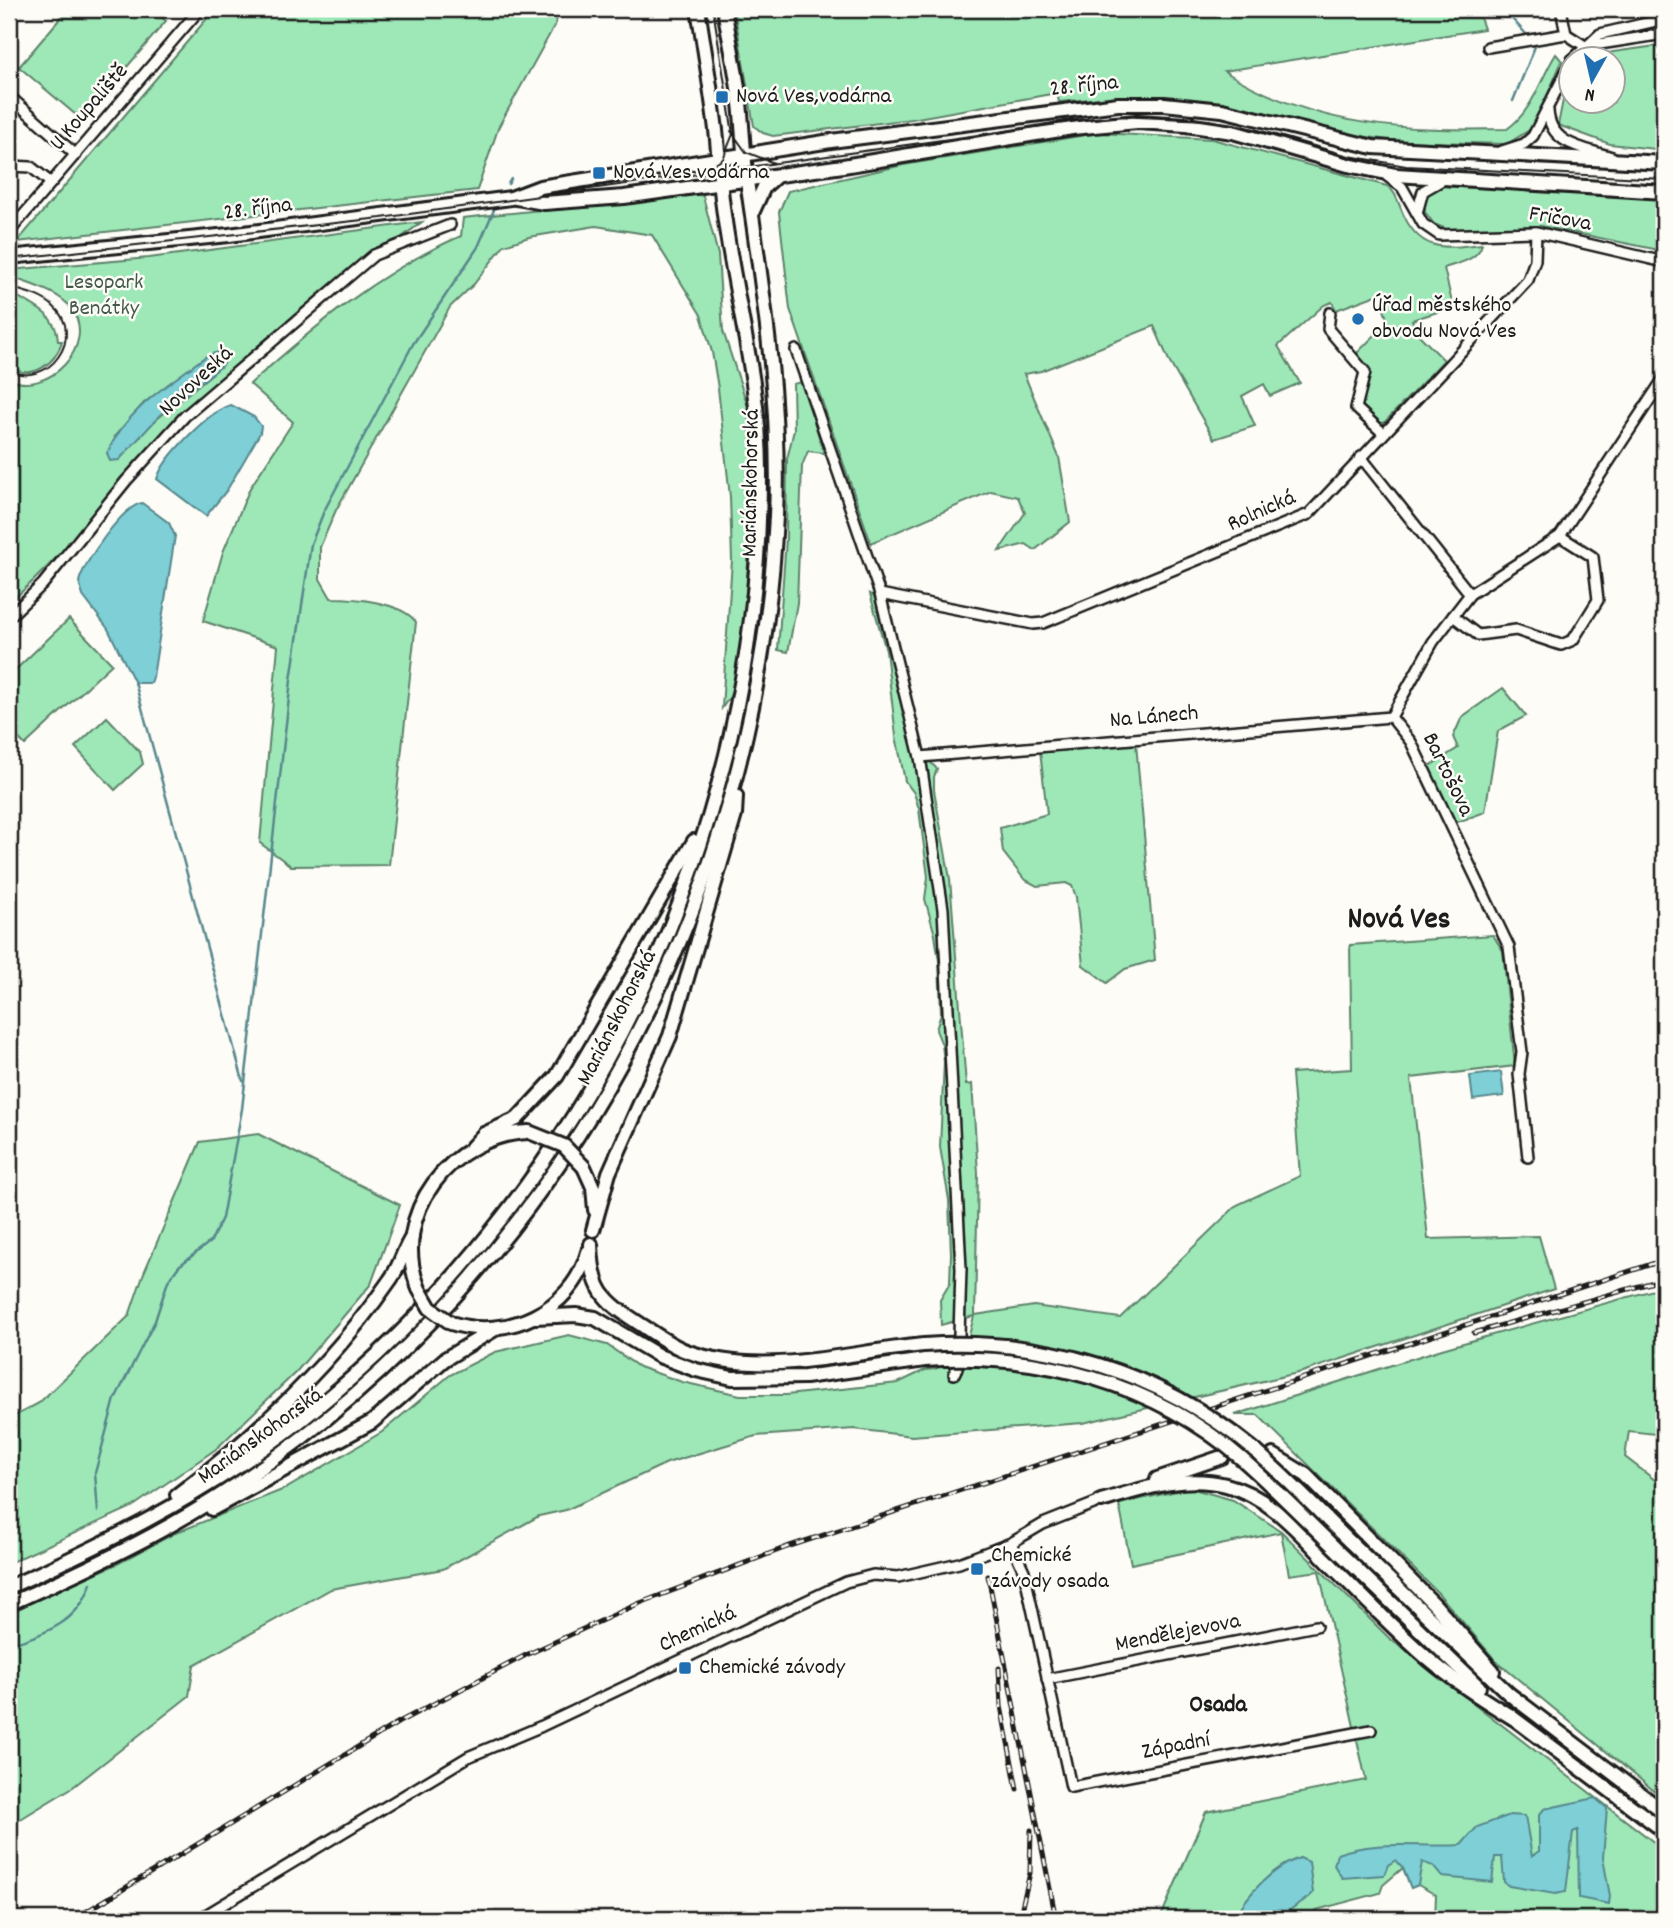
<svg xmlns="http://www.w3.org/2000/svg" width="1673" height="1928" font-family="Dekko,sans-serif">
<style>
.green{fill:#9ee8b7;stroke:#5d826a;stroke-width:2;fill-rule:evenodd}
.water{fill:#7ecfd6;stroke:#57878c;stroke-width:2}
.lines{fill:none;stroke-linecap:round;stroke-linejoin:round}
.stream{stroke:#57878c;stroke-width:2.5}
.street-casing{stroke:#1c1c1c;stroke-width:14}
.secondary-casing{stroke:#1c1c1c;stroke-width:18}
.street{stroke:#fdfcf7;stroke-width:9}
.secondary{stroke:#fdfcf7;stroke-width:12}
.tram{stroke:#1c1c1c;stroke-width:2}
.rail-casing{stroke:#1c1c1c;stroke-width:5}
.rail{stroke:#fdfcf7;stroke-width:2.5;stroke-dasharray:8;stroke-linecap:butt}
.secondary-bridge-casing{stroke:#1c1c1c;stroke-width:18;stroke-linecap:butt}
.secondary-bridge{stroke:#fdfcf7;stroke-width:12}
.poi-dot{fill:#1f6fb2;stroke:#fdfcf7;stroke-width:2.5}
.labels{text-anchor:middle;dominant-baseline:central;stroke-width:5;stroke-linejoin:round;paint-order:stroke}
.street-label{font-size:23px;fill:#1c1c1c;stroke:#fdfcf7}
.poi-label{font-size:23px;fill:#1c1c1c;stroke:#fdfcf7;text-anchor:start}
.park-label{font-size:23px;fill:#43594a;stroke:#fdfcf7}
.neighbourhood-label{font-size:24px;font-weight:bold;fill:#1c1c1c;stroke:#fdfcf7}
.district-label{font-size:30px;font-weight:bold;fill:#1c1c1c;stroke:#fdfcf7}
</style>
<rect width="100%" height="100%" fill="#fdfcf7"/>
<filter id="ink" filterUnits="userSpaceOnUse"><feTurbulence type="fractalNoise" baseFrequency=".0143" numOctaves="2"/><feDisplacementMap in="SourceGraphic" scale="14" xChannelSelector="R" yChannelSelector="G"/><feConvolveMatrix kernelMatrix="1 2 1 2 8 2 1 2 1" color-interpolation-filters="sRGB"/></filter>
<g filter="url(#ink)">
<!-- green -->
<g class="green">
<polygon points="68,9 151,9 166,21 82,120 19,67"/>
<polygon points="215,9 558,9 556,23 499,126 477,190 17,242"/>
<path d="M734,9H1477L1484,29L1224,71C1315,128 1403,131 1507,129C1533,111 1540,79 1556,54L1562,61L1534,127L1507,144L1395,141L1340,133L1256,111L1187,99L1101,98L1059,102L1057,93L912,119L773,136L763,133L754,126Z"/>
<polygon points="1664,45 1664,150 1610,144 1558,125 1564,95 1571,83 1572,102 1614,102 1614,60 1588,59 1613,52"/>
<path d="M1098,133L1212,139L1387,186C1395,191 1397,199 1401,209C1418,252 1442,249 1482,244C1478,260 1459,263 1444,268L1453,307L1412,320L1417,333L1444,360L1382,425L1361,407L1367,380L1352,358L1388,322L1379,294L1336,310L1332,302L1324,305L1278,346L1300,383L1270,396L1264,384L1242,396L1255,426L1214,439L1170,363L1154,326L1041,371L1024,374L1059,457L1070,522L1035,550L1026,544L999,551L1025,513L1018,497L991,491L871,543L790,309L779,212L788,191L903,165Z"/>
<polygon points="1441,186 1664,198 1664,251 1541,226 1449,230 1434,224 1425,212 1424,198 1431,190"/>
<path d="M695,194L703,196L718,255L723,331L751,416L752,506L744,620L733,692L722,708L732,560L730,497L718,388L712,352L701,315L652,235L596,226L529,237L504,245L474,284L450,307L336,510L320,547V579L331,598C355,598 401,602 416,622L389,865L291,866L260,843L278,646L203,621L223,552L250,488L293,422L250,384C315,326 380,271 461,236L463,218Z"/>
<path d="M422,222C341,283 261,343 187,414C126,473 73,548 9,603V379C47,398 99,345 71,308C59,291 28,284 9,276V270L149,258ZM205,357L220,367L152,423L114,437L144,403Z"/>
<path d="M9,292C30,304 57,313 58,341H62C56,364 31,382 9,366Z"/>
<polygon points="802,382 824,453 808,451 802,466 797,603 788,652 778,650 786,539 787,459 794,430 793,384"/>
<polygon points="870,594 882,600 919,750 937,769 934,777 934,790 950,879 966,1085 972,1084 978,1173 975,1315 1034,1306 1120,1318 1237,1205 1300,1176 1292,1073 1352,1069 1350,945 1493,935 1503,951 1515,1066 1411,1078 1428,1239 1539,1236 1554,1289 1302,1372 1083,1423 912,1436 854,1429 756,1436 667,1463 566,1510 539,1516 443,1569 331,1589 194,1665 189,1696 73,1787 9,1826 9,1612 119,1563 173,1534 287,1488 382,1432 450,1375 495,1352 569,1335 607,1345 639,1367 682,1382 740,1395 786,1395 898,1383 925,1370 935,1369 965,1351 974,1316 941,1325 940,1300 950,1283 951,1254 949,1200 940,1147 944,1062 942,1045 936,1030 941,1013 939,961 935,935 925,899 928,877 919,809 914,793 905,781 896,736 886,651"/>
<polygon points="69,619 112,664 25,745 9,728 9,676"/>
<polygon points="1503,688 1526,716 1498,731 1485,812 1455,823 1428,767 1458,748 1453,737 1462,717"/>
<polygon points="107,717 140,752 143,764 115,790 75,747"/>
<polygon points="1136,743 1155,960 1125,969 1107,983 1083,965 1076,897 1072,886 1066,883 1037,886 1024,879 1003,852 1000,828 1047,814 1040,750"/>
<polygon points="258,1134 400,1205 371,1284 296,1372 216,1449 132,1507 9,1563 9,1419 39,1403 129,1316 143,1275 200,1142"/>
<polygon points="1664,1287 1664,1435 1629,1431 1625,1457 1664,1487 1664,1799 1496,1661 1438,1593 1258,1415 1235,1415 1442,1349"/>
<path d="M1190,1488L1233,1500L1281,1531L1389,1638L1664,1850V1919H1435L1436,1895L1418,1885L1411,1888L1403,1868L1383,1885L1380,1893L1316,1910L1314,1919H1276L1313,1893L1300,1858C1272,1867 1247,1895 1234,1919H1160L1206,1812L1366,1780L1319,1571L1289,1575L1281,1532L1131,1564L1119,1504Z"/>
</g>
<!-- water -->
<g class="water">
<path d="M224,352L226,361L220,367L163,412L119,460L110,461L107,453C124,416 154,394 186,371C198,363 208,351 224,352Z"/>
<path d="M231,405L254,417L261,426L260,433L227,490L206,516L157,479C163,458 210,410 231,405Z"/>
<path d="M142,503L169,523L175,536L153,677L151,683H135L108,629L83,596L79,582C83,563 123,506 142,503Z"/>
<polygon points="1501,1072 1504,1096 1473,1100 1470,1076"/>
<path d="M1595,1798L1607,1808L1603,1858L1610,1896L1609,1904L1579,1898L1578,1830L1573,1832L1566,1892L1555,1894L1509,1886L1504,1882L1502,1857H1495L1492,1882L1442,1877L1433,1866L1422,1862L1418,1885L1411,1888L1403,1868L1396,1860L1388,1865L1384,1875L1342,1878L1334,1865L1337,1854C1377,1839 1420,1848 1461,1845L1477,1827L1510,1815L1525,1816L1532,1856L1539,1851V1815L1544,1809Z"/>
<path d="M1300,1858L1309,1862L1313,1893L1309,1897L1276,1919H1234C1247,1895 1272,1867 1300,1858Z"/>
</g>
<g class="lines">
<!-- stream -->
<g class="stream">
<polyline points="1503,9 1527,35"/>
<polyline points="1513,101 1536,44"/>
<polyline points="508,184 511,179"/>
<polyline points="135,682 243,1081"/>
<polyline points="98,1512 95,1473 115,1399 155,1321 168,1281 179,1266 211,1241 222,1218 242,1109 291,680 311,544 324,511 413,344 478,247 496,205"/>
<path d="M9,1645C45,1633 78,1624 91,1583"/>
</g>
<defs>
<g id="street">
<polyline points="1561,9 1566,34"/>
<polyline points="1587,46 1664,34"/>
<polyline points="1488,47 1566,34 1585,46"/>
<polyline points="1572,60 1600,34 1664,19"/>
<polyline points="9,96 76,155"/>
<path d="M1548,110C1549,145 1584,148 1612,157"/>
<polyline points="1502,151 1524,144 1533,136 1572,60"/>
<polyline points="9,166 31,167 51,183"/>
<polyline points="1387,176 1402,187 1423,224 1439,235 1536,232 1664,262"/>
<polyline points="1417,213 1423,191 1444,179"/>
<polyline points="9,232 200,9"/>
<polyline points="1330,313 1328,329 1365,372 1356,408 1383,433"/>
<polyline points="796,350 880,594 920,757 943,909 961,1269 959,1335"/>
<polyline points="1361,457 1470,594"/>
<polyline points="880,594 1033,624 1043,623 1309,514 1528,280 1535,260 1536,232"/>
<polyline points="1453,616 1478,635 1516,630 1561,645 1573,640 1598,600 1593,557 1560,536"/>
<polyline points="9,617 43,584 126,481 185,416 374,255 450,225"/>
<polyline points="920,757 1391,717"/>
<polyline points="1528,1157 1519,1074 1522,1052 1509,947 1411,742 1391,717 1433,642 1470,594 1560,536 1664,378"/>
<polyline points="954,1374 957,1368"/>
<polyline points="1011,1543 1024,1571 1071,1787 1371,1730"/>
<polyline points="1047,1679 1316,1626"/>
<polyline points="199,1919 468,1757 542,1726 846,1582 873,1575 898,1577 959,1563 1011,1543 1043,1524 1101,1501"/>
</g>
<g id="secondary">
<polyline points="516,198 544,203 624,197 843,166 1072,128 1137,122 1186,125 1233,132 1348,165 1396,175 1664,192"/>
<polyline points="753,211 764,187 775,177"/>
<polyline points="9,257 229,235 511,198 540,187 831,141 1118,104 1164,104 1222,110 1373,147 1664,163"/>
<polyline points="472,1147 484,1134 517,1119 557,1076 694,841"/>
<polyline points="584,1167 593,1187 595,1210"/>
<polyline points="593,1230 609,1173 670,1036 735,815 736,796"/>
<path d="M591,1244C592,1289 602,1300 640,1324C654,1333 670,1345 686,1351C763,1379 846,1352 924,1345"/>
<path d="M419,1289C388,1215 452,1134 529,1132"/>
<polyline points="535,1317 576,1315 595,1318 659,1356 696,1370 732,1378 805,1377 925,1360"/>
<path d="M451,1323C506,1341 572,1311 588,1252"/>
<polyline points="1273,1455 1306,1475 1434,1604 1493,1671"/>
<polyline points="1157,1479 1222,1457"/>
<path d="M177,1495C258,1434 332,1364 390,1280C400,1267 403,1250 412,1237"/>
<path d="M1101,1501C1142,1489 1183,1474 1226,1485C1271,1496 1303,1537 1334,1568C1362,1596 1389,1624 1418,1650C1446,1676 1481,1698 1513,1718"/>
<polyline points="212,1509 372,1422 445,1359 495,1329"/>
<polyline points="1349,1541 1509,1694 1664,1812"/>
<polyline points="1338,1551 1479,1687"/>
<path d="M9,1587C119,1538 227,1483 320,1405C596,1178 761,828 760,471C760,381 734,295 723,207C719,179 719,150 715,122C710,84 704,46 698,9"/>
<path d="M9,1604C88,1569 167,1532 239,1483C560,1268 758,900 776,516C781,403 763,292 747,181C744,158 743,136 741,113C738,78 730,43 724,9"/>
<polyline points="1508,1714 1664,1831"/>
</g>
</defs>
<!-- street casing -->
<use href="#street" class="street-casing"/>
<!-- secondary casing -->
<use href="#secondary" class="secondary-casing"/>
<!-- street -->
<use href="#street" class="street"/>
<!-- secondary -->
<use href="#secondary" class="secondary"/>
<!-- tram -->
<g class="tram">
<polyline points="731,131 746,152 774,163"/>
<polyline points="703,172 723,159 733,134 713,9"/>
<polyline points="9,259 381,218 1115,116 1208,120 1255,129 1349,156 1406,166 1664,179"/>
<path d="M9,287C24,292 41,295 53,306C87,336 48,390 9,370"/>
</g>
<defs>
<g id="rail">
<polyline points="1474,1333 1664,1279"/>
<polyline points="988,1576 1056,1919"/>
<polyline points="999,1668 1001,1706 1017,1789"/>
<polyline points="74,1919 399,1722 526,1655 640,1603 787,1547 1664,1260"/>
<polyline points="1019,1919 1030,1873 1031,1830"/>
</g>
</defs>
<!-- rail casing -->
<use href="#rail" class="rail-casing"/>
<!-- rail -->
<use href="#rail" class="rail"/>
<defs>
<g id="secondary-bridge">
<polyline points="529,1132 564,1146 584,1167"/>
<polyline points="419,1289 430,1308 451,1323"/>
<path d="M924,1345C1044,1337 1158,1371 1252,1448C1286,1477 1317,1510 1349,1541"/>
<path d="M925,1360C1038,1352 1155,1383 1242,1459C1275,1488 1306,1520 1338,1551"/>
</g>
</defs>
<!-- secondary-bridge casing -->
<use href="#secondary-bridge" class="secondary-bridge-casing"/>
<!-- secondary-bridge -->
<use href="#secondary-bridge" class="secondary-bridge"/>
</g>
</g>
<!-- markers -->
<g class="poi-dot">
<rect x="715" y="90" width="14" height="14" rx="3.5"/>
<rect x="592" y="166" width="14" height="14" rx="3.5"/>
<circle cx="1358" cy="319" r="7"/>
<rect x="970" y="1562" width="14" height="14" rx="3.5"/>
<rect x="678" y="1661" width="14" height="14" rx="3.5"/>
</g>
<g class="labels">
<!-- street labels -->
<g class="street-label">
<text transform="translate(1084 87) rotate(-6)">28. října</text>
<text transform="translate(90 108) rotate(-49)">U Koupaliště</text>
<text transform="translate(258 210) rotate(-7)">28. října</text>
<text transform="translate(1560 220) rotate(10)">Fričova</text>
<text transform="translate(197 382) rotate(-43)">Novoveská</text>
<text transform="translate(752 483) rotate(-89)">Mariánskohorská</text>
<text transform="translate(1262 512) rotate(-24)">Rolnická</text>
<text transform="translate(1154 718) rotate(-5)">Na Lánech</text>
<text transform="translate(1447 775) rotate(64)">Bartošova</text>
<text transform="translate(618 1018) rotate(-63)">Mariánskohorská</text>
<text transform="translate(261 1437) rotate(-36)">Mariánskohorská</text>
<text transform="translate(698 1630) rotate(-25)">Chemická</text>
<text transform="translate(1178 1634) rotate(-11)">Mendělejevova</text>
<text transform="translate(1176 1747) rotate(-11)">Západní</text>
</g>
<!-- poi labels -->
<g class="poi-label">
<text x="736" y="97">Nová Ves,vodárna</text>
<text x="613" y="173">Nová Ves vodárna</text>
<text x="1372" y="306">Úřad městského<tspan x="1372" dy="26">obvodu Nová Ves</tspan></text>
<text x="991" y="1556">Chemické<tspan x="991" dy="26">závody osada</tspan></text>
<text x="699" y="1668">Chemické závody</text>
</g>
<!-- park labels -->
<g class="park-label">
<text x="104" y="283">Lesopark<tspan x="104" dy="26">Benátky</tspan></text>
</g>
<!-- neighbourhood labels -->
<g class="neighbourhood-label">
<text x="1218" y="1706">Osada</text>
</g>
<!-- district labels -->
<g class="district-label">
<text x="1399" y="921">Nová Ves</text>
</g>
</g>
<!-- margin -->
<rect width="1673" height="1928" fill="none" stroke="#fdfcf7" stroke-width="35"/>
<rect x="18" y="18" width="1638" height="1893" fill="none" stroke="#1c1c1c" stroke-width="2.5" filter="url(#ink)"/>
<!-- north arrow -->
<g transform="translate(1592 80) rotate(188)"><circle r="33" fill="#fdfcf7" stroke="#a3a29f" stroke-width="2"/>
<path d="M0-5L12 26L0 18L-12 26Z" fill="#1f6fb2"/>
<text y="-10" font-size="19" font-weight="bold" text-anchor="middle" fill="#1c1c1c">N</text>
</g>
</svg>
